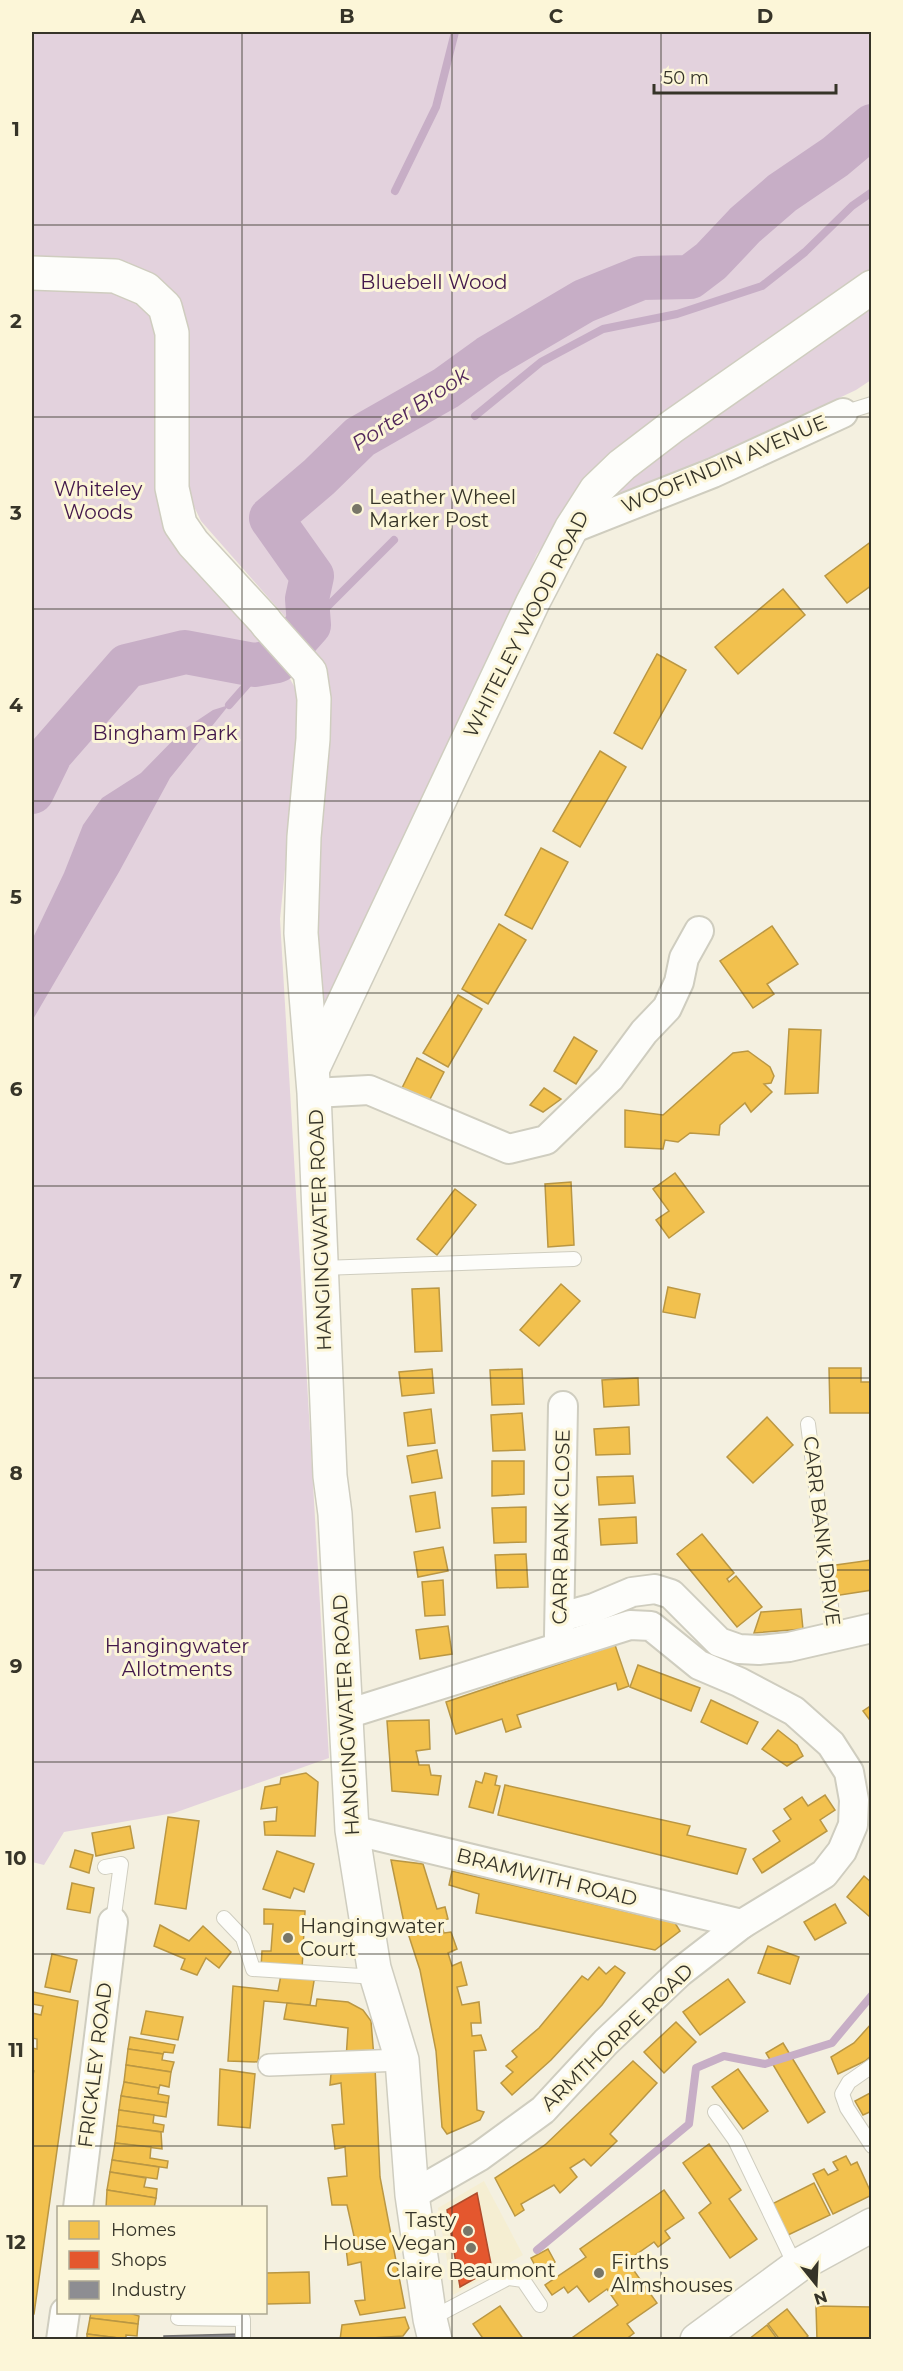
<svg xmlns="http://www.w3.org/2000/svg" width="903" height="2371" font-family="Montserrat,sans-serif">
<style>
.built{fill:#f5eed2}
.green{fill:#e3d2dd}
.water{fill:#c7aec6}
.homes{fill:#f2c14e;stroke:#ba9743;stroke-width:1.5}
.shops{fill:#e4572e;stroke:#b04c2c;stroke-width:1.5}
.industry{fill:#8d8d92;stroke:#737272;stroke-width:1.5}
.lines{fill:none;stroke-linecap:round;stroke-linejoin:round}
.stream{stroke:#c7aec6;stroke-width:8}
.river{stroke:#c7aec6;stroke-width:44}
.service-casing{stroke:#cfcdbf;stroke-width:16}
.pedestrian-casing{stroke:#cfcdbf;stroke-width:24}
.minor-casing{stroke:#cfcdbf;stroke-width:32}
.tertiary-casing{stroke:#cfcdbf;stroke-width:36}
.service{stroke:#fdfdfa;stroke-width:14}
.pedestrian{stroke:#fdfdfa;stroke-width:21}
.minor{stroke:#fdfdfa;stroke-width:28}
.tertiary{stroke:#fdfdfa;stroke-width:33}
.grid{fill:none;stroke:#363428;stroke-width:1.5;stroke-opacity:0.55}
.poi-dot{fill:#787668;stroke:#fcf6d8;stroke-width:2}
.labels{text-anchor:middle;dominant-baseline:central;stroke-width:6;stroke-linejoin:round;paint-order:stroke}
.park-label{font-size:20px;fill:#42174b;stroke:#fcf6d8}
.street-label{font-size:20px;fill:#363428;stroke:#fcf6d8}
.poi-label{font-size:20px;fill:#363428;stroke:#fcf6d8;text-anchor:start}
.water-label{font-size:21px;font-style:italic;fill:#52275c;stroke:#fcf6d8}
.neatline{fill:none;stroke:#363428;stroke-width:2}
.grid-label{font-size:20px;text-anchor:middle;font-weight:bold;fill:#363428}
</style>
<rect width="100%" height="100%" fill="#f4f0e0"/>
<!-- built -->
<polygon class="built" points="484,2181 523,2255 453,2295 438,2208"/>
<!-- green -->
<g class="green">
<polygon points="32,32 871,32 871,275 594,475 537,554 449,757 390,865 318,1017 316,874 329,677 302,636 201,521 186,490 187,325 168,289 128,262 32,259"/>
<polygon points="32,282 120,286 159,322 164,528 278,658 302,700 280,919 329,1758 174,1813 64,1832 44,1865 32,1862"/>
<polygon points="871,301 871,380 856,390 701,463 616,499 610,491"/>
</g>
<!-- water -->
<polygon class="water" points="229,705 170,778 119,872 32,1021 32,940 64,873 83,825 102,798 141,773 183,730 213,710"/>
<!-- homes -->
<g class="homes">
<polygon points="872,541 872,585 847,603 825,576"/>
<polygon points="783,589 805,615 738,674 715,647"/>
<polygon points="657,654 686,670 642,749 614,733"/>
<polygon points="600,751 626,767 580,847 553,831"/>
<polygon points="541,848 568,862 532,929 505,915"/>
<polygon points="499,924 526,940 488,1004 462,989"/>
<polygon points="772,926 798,964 767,984 774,994 753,1008 720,961"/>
<polygon points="458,995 482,1009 448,1067 423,1053"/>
<polygon points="789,1029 821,1030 818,1093 785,1094"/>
<polygon points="574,1037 597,1051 576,1084 554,1071"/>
<polygon points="748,1051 770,1067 774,1076 771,1083 764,1084 772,1092 751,1112 745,1103 720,1125 719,1135 690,1133 678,1142 665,1140 663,1149 625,1147 625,1110 663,1115 733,1053"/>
<polygon points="417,1058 444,1072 427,1105 400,1092"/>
<polygon points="544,1088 561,1099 543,1112 530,1105"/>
<polygon points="675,1173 704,1212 669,1238 656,1220 669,1211 653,1189"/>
<polygon points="571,1182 574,1245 548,1247 545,1184"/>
<polygon points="455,1189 476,1205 437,1255 417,1239"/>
<polygon points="561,1284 580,1301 539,1346 520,1330"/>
<polygon points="668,1287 700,1294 695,1318 663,1312"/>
<polygon points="439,1288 442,1351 415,1352 412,1289"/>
<polygon points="829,1368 861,1368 861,1382 872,1382 872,1413 830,1413"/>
<polygon points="432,1369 434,1393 402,1396 399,1372"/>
<polygon points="522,1369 524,1404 492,1405 490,1370"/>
<polygon points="638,1378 639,1405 604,1407 602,1380"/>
<polygon points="431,1409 435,1443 408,1446 404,1413"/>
<polygon points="522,1413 525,1450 493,1451 491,1415"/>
<polygon points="767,1417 793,1445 753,1483 727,1457"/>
<polygon points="629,1427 630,1454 596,1455 594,1429"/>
<polygon points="437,1450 442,1478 412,1483 407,1456"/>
<polygon points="492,1461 524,1461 524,1494 492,1496"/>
<polygon points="633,1476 635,1503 599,1505 597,1477"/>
<polygon points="435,1492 440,1528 416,1532 410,1496"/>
<polygon points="526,1507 526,1542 494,1543 492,1508"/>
<polygon points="636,1517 637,1543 601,1545 599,1519"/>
<polygon points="702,1534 734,1573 727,1579 729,1582 736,1576 762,1607 737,1627 677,1554"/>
<polygon points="443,1547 448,1571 418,1577 414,1552"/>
<polygon points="526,1554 528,1587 497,1588 495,1555"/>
<polygon points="871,1560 872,1590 834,1596 829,1566"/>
<polygon points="443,1580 445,1615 425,1616 422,1582"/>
<polygon points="801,1609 803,1629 754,1633 761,1612"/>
<polygon points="448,1626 452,1654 420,1659 416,1630"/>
<polygon points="615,1645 629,1686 618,1690 616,1683 517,1715 521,1727 506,1732 502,1719 456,1734 446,1702"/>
<polygon points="638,1665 700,1688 691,1711 630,1687"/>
<polygon points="711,1700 758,1722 747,1744 701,1722"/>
<polygon points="872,1705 872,1723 863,1711"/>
<polygon points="429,1720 430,1749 416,1751 419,1765 429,1765 431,1775 441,1776 438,1795 392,1791 387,1721"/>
<polygon points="778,1730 797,1745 803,1756 787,1766 762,1749"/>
<polygon points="306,1773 318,1782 315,1836 265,1835 264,1822 276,1821 277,1807 261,1809 265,1787 280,1784 281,1778"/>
<polygon points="485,1773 497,1776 495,1785 500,1786 493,1813 469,1807 476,1781 482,1783"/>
<polygon points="505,1785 690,1826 687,1835 746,1849 737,1874 498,1815"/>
<polygon points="825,1795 835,1810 820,1820 827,1831 762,1873 753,1859 780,1841 773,1831 791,1819 784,1809 802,1797 808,1806"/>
<polygon points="168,1817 199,1821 186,1909 155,1904"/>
<polygon points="130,1826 134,1848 96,1856 92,1833"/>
<polygon points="75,1850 93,1855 89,1873 70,1867"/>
<polygon points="277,1851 314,1864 304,1892 294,1888 290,1898 263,1889"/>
<polygon points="391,1860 423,1864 437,1909 445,1907 448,1919 440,1921 444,1933 451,1932 457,1949 448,1953 452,1966 461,1962 467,1985 457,1987 462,2005 479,2002 481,2023 471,2023 472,2036 481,2035 486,2050 474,2051 477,2110 484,2112 480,2120 447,2134 442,2127 436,2051 420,1970 403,1918"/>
<polygon points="452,1871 675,1923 680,1931 655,1950 476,1913 479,1894 449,1885"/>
<polygon points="864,1876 872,1883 870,1917 847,1897"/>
<polygon points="72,1883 94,1888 90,1913 67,1909"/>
<polygon points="835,1904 846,1923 815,1940 804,1922"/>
<polygon points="264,1909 305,1911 302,1970 261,1968 262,1951 271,1951 273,1924 264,1924"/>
<polygon points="160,1925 189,1941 203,1926 231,1952 219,1968 206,1958 197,1975 181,1969 185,1959 154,1946"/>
<polygon points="768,1946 799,1957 790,1984 758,1973"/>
<polygon points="52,1954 77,1960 70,1992 45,1987"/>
<polygon points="615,1966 625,1973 602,2005 551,2060 512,2095 501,2083 513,2072 506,2066 517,2057 512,2051 539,2028 582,1976 588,1980 599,1967 606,1974"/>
<polygon points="281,1975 315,1975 310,2005 264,2001 258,2062 228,2061 233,1986 278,1991"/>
<polygon points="728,1979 745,2002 700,2035 683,2012"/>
<polygon points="33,1992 78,2001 34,2314 32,2314 32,2078 34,2071 32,2070 32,2048 37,2049 37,2039 32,2038 32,2013 41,2015 43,2006 32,2004"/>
<polygon points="317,1999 348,2002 363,2010 371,2021 374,2058 346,2060 348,2028 284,2019 287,2003 316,2006"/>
<polygon points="146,2011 183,2017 178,2040 141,2034"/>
<polygon points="676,2022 696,2042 664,2073 644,2052"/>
<polygon points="872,2023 872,2055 865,2061 838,2074 831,2057 854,2043"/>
<polygon points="130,2037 175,2045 173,2053 164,2052 163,2054 128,2049"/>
<polygon points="783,2043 825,2112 808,2123 766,2053"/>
<polygon points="128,2049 163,2054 162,2060 174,2062 171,2072 126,2065"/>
<polygon points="633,2061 657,2083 610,2134 617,2141 591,2166 584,2159 570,2168 577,2177 560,2193 554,2185 521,2204 524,2210 515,2216 495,2178 545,2145"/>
<polygon points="126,2065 171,2072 169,2087 160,2085 159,2088 124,2082"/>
<polygon points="375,2067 380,2177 405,2308 360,2315 355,2301 365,2300 361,2262 348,2265 346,2248 356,2245 347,2205 332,2205 328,2178 347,2176 345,2147 335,2149 332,2125 344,2124 341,2083 330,2085 331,2074 344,2070"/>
<polygon points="220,2069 255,2074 250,2128 218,2125"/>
<polygon points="738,2069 768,2111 743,2129 712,2087"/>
<polygon points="124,2082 159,2088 158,2094 169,2096 168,2103 121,2096"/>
<polygon points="872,2092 872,2111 863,2115 855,2101"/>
<polygon points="121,2096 168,2103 166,2117 119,2110"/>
<polygon points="119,2110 154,2115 153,2123 164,2125 163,2132 117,2126"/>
<polygon points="117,2126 161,2132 162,2149 115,2143"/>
<polygon points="115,2143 151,2147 150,2158 168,2161 167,2168 112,2160"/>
<polygon points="709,2144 741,2190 729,2199 757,2239 730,2258 699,2213 711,2203 683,2163"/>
<polygon points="846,2156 851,2165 857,2162 872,2195 833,2214 813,2174 824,2169 828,2175 838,2170 833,2162"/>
<polygon points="112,2160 159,2167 157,2179 110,2172"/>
<polygon points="110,2172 146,2178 144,2187 157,2189 156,2198 107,2190"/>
<polygon points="814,2183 830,2215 786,2236 770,2205"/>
<polygon points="107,2190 156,2198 154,2208 106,2208"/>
<polygon points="664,2190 684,2218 665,2231 670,2238 658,2247 654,2242 627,2261 657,2303 627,2324 634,2333 625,2340 569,2340 618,2305 607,2289 589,2302 577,2286 568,2293 564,2287 552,2295 545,2285 586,2257 580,2249"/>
<polygon points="548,2249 555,2262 538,2271 531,2258"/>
<polygon points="309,2272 310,2303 266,2304 266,2273"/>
<polygon points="500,2306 524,2340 484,2340 473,2324"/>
<polygon points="816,2306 872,2307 872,2340 817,2340"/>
<polygon points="787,2309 808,2336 804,2340 780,2340 768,2324"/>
<polygon points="91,2312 126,2312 139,2316 138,2324 90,2318"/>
<polygon points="405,2317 409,2328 403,2336 340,2340 342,2325"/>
<polygon points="90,2318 138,2324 137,2336 126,2335 126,2339 87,2334"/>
<polygon points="767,2325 778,2340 749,2340 749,2339"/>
<polygon points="87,2334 126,2339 126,2340 87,2340"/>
</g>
<!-- shops -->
<polygon class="shops" points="477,2193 492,2269 460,2287 447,2210"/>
<!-- industry -->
<polygon class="industry" points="240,2334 240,2340 164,2340 164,2336"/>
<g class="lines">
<!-- stream -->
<g class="stream">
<polyline points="395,191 436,107 455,32"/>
<polyline points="475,416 541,362 603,329 677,314 762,286 805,252 852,206 872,192"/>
<polyline points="309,625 394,540"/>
<polyline points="282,627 307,599"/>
<polyline points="222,658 261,649 269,640"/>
<polyline points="229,705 266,663"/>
<polyline points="537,2250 689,2124 696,2068 724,2056 765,2064 832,2043 872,1995"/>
</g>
<!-- river -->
<polyline class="river" points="32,792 51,753 127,666 185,652 254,665 277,661 309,625 307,599 312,576 271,518 319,477 360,437 446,388 489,357 584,301 641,278 690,277 711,261 745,225 782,193 835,157 872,126"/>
<defs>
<g id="service">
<polyline points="843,413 872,404"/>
<polyline points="322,1268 574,1259"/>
<polyline points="808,1424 835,1638"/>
<polyline points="105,1867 121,1864 113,1922"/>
<polyline points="224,1918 243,1938 253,1969 376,1977"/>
<polyline points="872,2066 849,2082 842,2094 847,2108 872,2146"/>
<polyline points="715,2112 735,2140 796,2267"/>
<polyline points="178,2318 243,2319 243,2340"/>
<polyline points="430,2319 508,2278 523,2280 540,2305"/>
</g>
<polyline id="pedestrian" points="269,2065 402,2060"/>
<g id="minor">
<polyline points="571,529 713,473 843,413"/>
<polyline points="314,1093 369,1090 509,1149 546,1140 610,1078 644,1032 667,1008 679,982 684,958 699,931"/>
<polyline points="561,1617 594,1608 632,1592 655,1589 671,1594 719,1642 739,1649 759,1650 789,1647 872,1628"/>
<polyline points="559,1636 563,1406"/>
<polyline points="347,1714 630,1625 651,1626 699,1665 739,1682 794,1711 831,1744 849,1772 854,1800 853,1825 842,1851 824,1874 742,1924 680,1972 606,2042 543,2110 480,2156 412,2195"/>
<polyline points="352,1830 742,1924"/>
<polyline points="78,2208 113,1922"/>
<polyline points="61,2340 65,2312"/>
</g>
<g id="tertiary">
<polyline points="32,273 115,276 146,289 165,307 172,333 172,488 180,524 193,543 265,621"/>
<polyline points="267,624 310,672 314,699 313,739 304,837 301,933 314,1093 330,1476 335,1514 352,1830 374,1968 402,2060 412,2195 430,2319 435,2340"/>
<polyline points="313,1068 533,602 571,529 596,490 622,465 673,426 872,287"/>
<polyline points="697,2340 799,2265 872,2225"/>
</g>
</defs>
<!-- service casing -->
<use href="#service" class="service-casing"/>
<!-- pedestrian casing -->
<use href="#pedestrian" class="pedestrian-casing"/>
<!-- minor casing -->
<use href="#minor" class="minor-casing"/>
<!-- tertiary casing -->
<use href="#tertiary" class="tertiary-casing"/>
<!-- service -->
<use href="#service" class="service"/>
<!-- pedestrian -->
<use href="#pedestrian" class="pedestrian"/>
<!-- minor -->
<use href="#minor" class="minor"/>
<!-- tertiary -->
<use href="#tertiary" class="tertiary"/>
</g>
<!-- grid -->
<path class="grid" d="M242,32V2208M452,32V2340M661,32V2340M32,225H872M32,417H872M32,609H872M32,801H872M32,993H872M32,1186H872M32,1378H872M32,1570H872M32,1762H872M32,1954H872M32,2146H872M242,2312V2340"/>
<!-- markers -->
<g class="poi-dot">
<circle cx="357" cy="509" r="6"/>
<circle cx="288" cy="1938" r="6"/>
<circle cx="468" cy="2231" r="6"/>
<circle cx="471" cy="2248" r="6"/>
<circle cx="599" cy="2273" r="6"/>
</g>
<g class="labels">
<!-- park labels -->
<g class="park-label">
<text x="434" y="282">Bluebell Wood</text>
<text x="98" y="489">Whiteley<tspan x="98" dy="23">Woods</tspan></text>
<text x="165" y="733">Bingham Park</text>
<text x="177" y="1646">Hangingwater<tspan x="177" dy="23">Allotments</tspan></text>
</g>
<!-- street labels -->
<g class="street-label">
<text transform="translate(724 464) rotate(-23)">WOOFINDIN AVENUE</text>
<text transform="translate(526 624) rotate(-63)">WHITELEY WOOD ROAD</text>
<text transform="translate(320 1230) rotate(-92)">HANGINGWATER ROAD</text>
<text transform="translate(561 1527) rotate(-89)">CARR BANK CLOSE</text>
<text transform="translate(822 1531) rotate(83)">CARR BANK DRIVE</text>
<text transform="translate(346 1715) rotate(-93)">HANGINGWATER ROAD</text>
<text transform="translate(547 1877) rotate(14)">BRAMWITH ROAD</text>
<text transform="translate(617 2037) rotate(-44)">ARMTHORPE ROAD</text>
<text transform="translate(95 2065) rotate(-83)">FRICKLEY ROAD</text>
</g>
<!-- poi labels -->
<g class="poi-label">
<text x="369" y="497">Leather Wheel<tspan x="369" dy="23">Marker Post</tspan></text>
<text x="300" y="1926">Hangingwater<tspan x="300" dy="23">Court</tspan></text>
<text x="456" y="2220" text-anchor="end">Tasty<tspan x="456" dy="23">House Vegan</tspan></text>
<text x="611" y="2262">Firths<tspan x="611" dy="23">Almshouses</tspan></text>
<text x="471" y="2270" text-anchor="middle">Claire Beaumont</text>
</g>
<!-- water labels -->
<g class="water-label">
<text transform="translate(410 409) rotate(-33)">Porter Brook</text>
</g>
</g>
<!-- border -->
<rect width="903" height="2371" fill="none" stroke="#fcf6d8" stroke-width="66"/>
<!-- legend -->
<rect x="57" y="2206" width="210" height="108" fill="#fcf6d8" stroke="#ada892" stroke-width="1.5"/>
<rect x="69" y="2221" width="30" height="18" fill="#f2c14e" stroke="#ada892" stroke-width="1.5"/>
<text x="111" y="2236" font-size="18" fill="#363428">Homes</text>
<rect x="69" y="2251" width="30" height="18" fill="#e4572e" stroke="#ada892" stroke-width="1.5"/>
<text x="111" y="2266" font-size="18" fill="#363428">Shops</text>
<rect x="69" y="2281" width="30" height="18" fill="#8d8d92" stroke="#ada892" stroke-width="1.5"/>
<text x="111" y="2296" font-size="18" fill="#363428">Industry</text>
<!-- north arrow -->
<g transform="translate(816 2284) rotate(162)" stroke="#fcf6d8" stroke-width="4.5" paint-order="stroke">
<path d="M0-4.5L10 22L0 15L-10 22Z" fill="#363428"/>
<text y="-9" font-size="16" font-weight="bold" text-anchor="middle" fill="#363428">N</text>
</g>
<!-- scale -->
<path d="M654 84v9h182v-9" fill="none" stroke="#363428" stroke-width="3"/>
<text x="663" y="84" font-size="18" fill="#363428" stroke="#fcf6d8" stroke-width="4.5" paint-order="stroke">50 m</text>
<rect x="33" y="33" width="837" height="2305" class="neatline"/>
<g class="grid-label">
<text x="138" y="23">A</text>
<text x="347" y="23">B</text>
<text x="556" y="23">C</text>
<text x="765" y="23">D</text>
<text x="16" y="136">1</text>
<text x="16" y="328">2</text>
<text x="16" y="520">3</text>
<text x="16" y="712">4</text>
<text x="16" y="904">5</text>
<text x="16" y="1096">6</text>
<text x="16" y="1288">7</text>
<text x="16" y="1480">8</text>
<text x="16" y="1673">9</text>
<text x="16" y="1865">10</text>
<text x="16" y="2057">11</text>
<text x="16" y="2249">12</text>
</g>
</svg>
